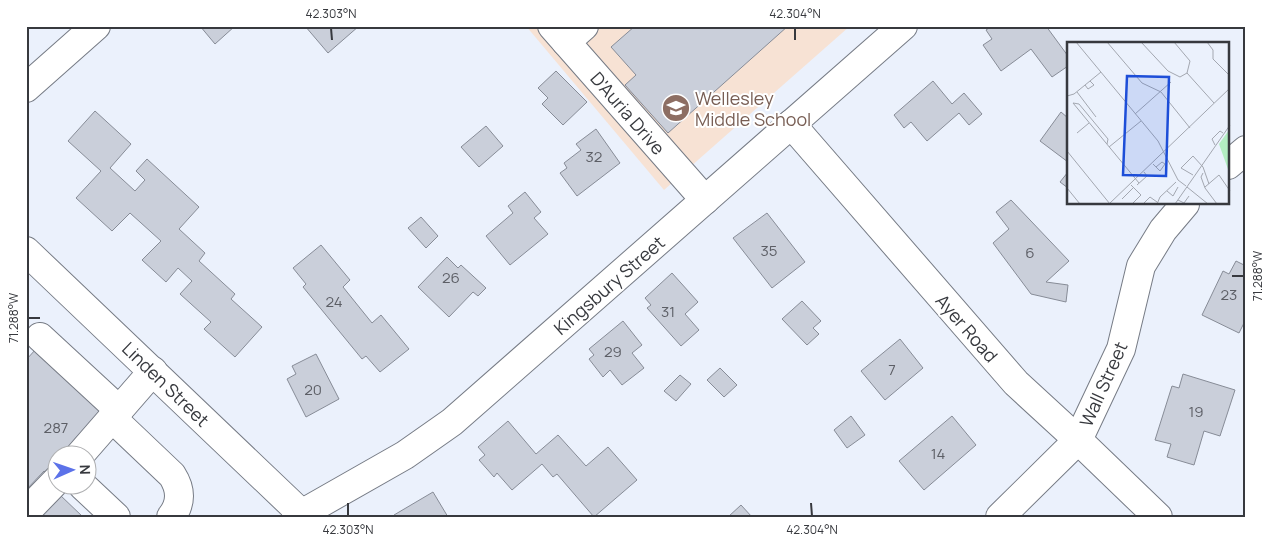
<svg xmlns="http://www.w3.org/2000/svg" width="1272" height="543" font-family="Manrope,sans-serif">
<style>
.education{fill:#f7e2d4}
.building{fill:#cacfda;stroke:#878c97}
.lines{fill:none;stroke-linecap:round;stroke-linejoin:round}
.minor-casing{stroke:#767b85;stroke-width:30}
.major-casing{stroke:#767b85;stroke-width:30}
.minor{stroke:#fff;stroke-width:28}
.major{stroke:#fff;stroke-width:28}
.ticks{fill:none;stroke:#37393e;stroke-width:2}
.labels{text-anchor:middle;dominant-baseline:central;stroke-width:4;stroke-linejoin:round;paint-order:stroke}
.number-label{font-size:15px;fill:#5c5e65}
.education-label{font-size:18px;fill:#785e54;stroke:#fff;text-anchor:start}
.street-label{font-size:18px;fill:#37393e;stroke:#fff}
.inset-road{fill:none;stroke:#a3a7b0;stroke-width:1}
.view{fill:#1d4ed8;fill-opacity:0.15;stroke:#1d4ed8;stroke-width:2.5}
.inset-edge{fill:none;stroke:#37393e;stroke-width:2.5}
.neatline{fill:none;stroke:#37393e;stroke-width:2}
.ticks-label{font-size:12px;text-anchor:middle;fill:#37393e}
</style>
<rect width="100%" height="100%" fill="#ebf1fc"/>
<!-- education -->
<polygon class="education" points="526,26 850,26 664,190"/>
<!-- building -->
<g class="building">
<polygon points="200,26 235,26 215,44"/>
<polygon points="305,26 359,26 328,53"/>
<polygon points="635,26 788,26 668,133 625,85 636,75 611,47"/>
<polygon points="992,26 1046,26 1068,56 1068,66 1052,77 1031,49 1001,71 983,45 992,39 986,30"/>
<polygon points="556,71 587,102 563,125 542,104 548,98 538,88"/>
<polygon points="933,81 952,104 964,93 982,114 969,125 959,113 927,141 911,122 904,128 894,115"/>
<polygon points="95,111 131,144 110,168 135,191 145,180 136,171 147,159 199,207 179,229 205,253 199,261 235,294 231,299 262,327 235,357 204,329 211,322 180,294 192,281 178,268 166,282 142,260 161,241 130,213 112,231 76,198 101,171 68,141"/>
<polygon points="1061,112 1068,118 1068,162 1040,141"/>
<polygon points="486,126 503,146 479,167 461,147"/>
<polygon points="596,129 620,163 577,196 560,173 567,168 564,163 581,150 576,144"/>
<polygon points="1068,172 1068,188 1060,182"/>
<polygon points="525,192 541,212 534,218 548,234 510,265 486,236 513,213 508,206"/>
<polygon points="1011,200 1069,261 1046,282 1068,285 1066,302 1031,294 993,243 1009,229 996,212"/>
<polygon points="767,213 805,262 772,288 733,238"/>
<polygon points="421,217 438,236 426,248 408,228"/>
<polygon points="321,245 350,280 343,287 372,323 381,315 409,349 380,372 366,356 362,359 303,287 306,284 293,268"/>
<polygon points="447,257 458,268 461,265 486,288 478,296 473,292 449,317 418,287"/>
<polygon points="1236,261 1246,266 1246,319 1239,333 1202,315 1223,271 1229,274"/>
<polygon points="672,273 698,302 685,314 699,330 681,346 647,308 651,305 645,298"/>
<polygon points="802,301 821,321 813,328 819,334 807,345 782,319"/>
<polygon points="623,321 642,345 632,353 644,368 622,385 610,370 603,377 589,359 594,355 589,349"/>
<polygon points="900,339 923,368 885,400 861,371"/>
<polygon points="36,349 101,411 72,442 78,448 70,456 58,456 58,469 50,476 44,471 26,490 26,360"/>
<polygon points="316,354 339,399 306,417 287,379 296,374 292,366"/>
<polygon points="720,368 737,385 724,397 707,380"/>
<polygon points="1183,374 1235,390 1220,436 1204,431 1194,465 1167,457 1171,444 1155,440 1172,386 1179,388"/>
<polygon points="680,375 691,384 676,401 664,391"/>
<polygon points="851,416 865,435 847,448 834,430"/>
<polygon points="952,416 976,445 924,490 899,461"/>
<polygon points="508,421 536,454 558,435 586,466 608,447 637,480 594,517 557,474 553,477 542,464 512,490 497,473 494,477 479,460 485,455 478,447"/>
<polygon points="433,492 448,517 394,517 394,515"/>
<polygon points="59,494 83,517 38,517"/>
<polygon points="741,505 752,517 728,517"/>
</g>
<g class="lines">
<defs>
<g id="minor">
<polyline points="552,26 705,200"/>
<polyline points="566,42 584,26"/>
<polyline points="26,88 96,26"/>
<polyline points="791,124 1016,383 1078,440 1158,517"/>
<polyline points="1228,165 1246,150"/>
<polyline points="26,251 305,517"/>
<polyline points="40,337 119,410"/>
<path d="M112,418L172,475C181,489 182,503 171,517"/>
<polyline points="79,456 153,371"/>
<polyline points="83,486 116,517"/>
<polyline points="26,512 58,479"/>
<polyline points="1000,517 1078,440 1121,349 1141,266 1163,230 1185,204"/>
</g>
<polyline id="major" points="296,517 405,455 452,422 903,26"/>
</defs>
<!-- minor casing -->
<use href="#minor" class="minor-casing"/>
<!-- major casing -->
<use href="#major" class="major-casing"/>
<!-- minor -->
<use href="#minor" class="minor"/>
<!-- major -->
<use href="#major" class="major"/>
</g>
<!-- ticks -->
<path class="ticks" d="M331,28L332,40M795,28V40M1232,276H1244M28,318H40M348,503V516M811,503L812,516"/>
<!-- icons -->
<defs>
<symbol id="school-disc" viewBox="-11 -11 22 22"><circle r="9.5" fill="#8d6e63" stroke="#fff"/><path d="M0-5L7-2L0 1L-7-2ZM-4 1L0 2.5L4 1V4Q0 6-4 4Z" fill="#fff"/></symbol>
</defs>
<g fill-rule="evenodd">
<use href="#school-disc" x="660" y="92" width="32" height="32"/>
</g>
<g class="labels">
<!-- number labels -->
<g class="number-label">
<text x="594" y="156">32</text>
<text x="769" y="250">35</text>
<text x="1030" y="252">6</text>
<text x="451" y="277">26</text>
<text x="1229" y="294">23</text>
<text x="334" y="301">24</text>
<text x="668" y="311">31</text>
<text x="613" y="351">29</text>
<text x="892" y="369">7</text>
<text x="313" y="389">20</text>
<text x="1196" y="411">19</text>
<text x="56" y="427">287</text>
<text x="938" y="453">14</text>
</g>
<!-- education labels -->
<g class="education-label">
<text x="695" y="98">Wellesley<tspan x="695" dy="21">Middle School</tspan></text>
</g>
<!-- street labels -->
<g class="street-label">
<text transform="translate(628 113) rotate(49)">D'Auria Drive</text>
<text transform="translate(609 285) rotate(-41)">Kingsbury Street</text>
<text transform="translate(967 328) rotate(49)">Ayer Road</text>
<text transform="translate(166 384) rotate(44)">Linden Street</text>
<text transform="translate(1103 384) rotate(-66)">Wall Street</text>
</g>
</g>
<!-- overview -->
<g transform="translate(1067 42)">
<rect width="162" height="162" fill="#ebf1fc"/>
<path d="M162,88V130L152,102Z" fill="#b3edc2"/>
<path class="inset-road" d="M9,0L91,99L111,138L119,144M40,0L75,41L94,50L123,86M74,0L101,29L113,35L120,31M107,0L123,19L120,31L147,61M140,0L146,8V17L163,34M18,43L21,47L27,43L23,39M10,50L29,75M0,54L7,52L34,30M6,61L72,141M6,61L12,62L41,97L40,102M68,72L104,40M10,91L22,81M148,103L145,97L153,89L156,91M42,105L74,79M0,109L43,162M86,122L93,129L98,122L95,120L89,125M136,131L134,135L138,146L150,162M126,133L114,126L126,114L136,125L142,142M64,143L74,153L65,162M70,143L80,134L77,130M120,145L141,162M138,145L152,133L163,149M0,146L13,162M100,149L106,154L111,145M55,157L67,145M111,158L117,161L122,154M42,162L163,46M76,162L83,155L90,160M90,162L93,155L109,140M108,162L163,83"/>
<path class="view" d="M60,34L102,35L99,134L56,133Z"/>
<rect width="162" height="162" class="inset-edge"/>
</g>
<!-- border -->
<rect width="1272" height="543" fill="none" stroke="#ffffff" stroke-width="55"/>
<!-- north arrow -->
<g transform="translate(72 470) rotate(88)"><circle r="24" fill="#ffffff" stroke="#afb0b2"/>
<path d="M0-4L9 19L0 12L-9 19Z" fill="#5c72e9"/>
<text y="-8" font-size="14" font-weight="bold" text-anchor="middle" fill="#37393e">N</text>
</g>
<rect x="28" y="28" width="1216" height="488" class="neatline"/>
<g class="ticks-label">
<text x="331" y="18">42.303°N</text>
<text x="795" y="18">42.304°N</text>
<text transform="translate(1258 276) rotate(-90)" y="4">71.288°W</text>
<text transform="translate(14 318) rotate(-90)" y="4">71.288°W</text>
<text x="348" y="534">42.303°N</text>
<text x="812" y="534">42.304°N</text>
</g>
</svg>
